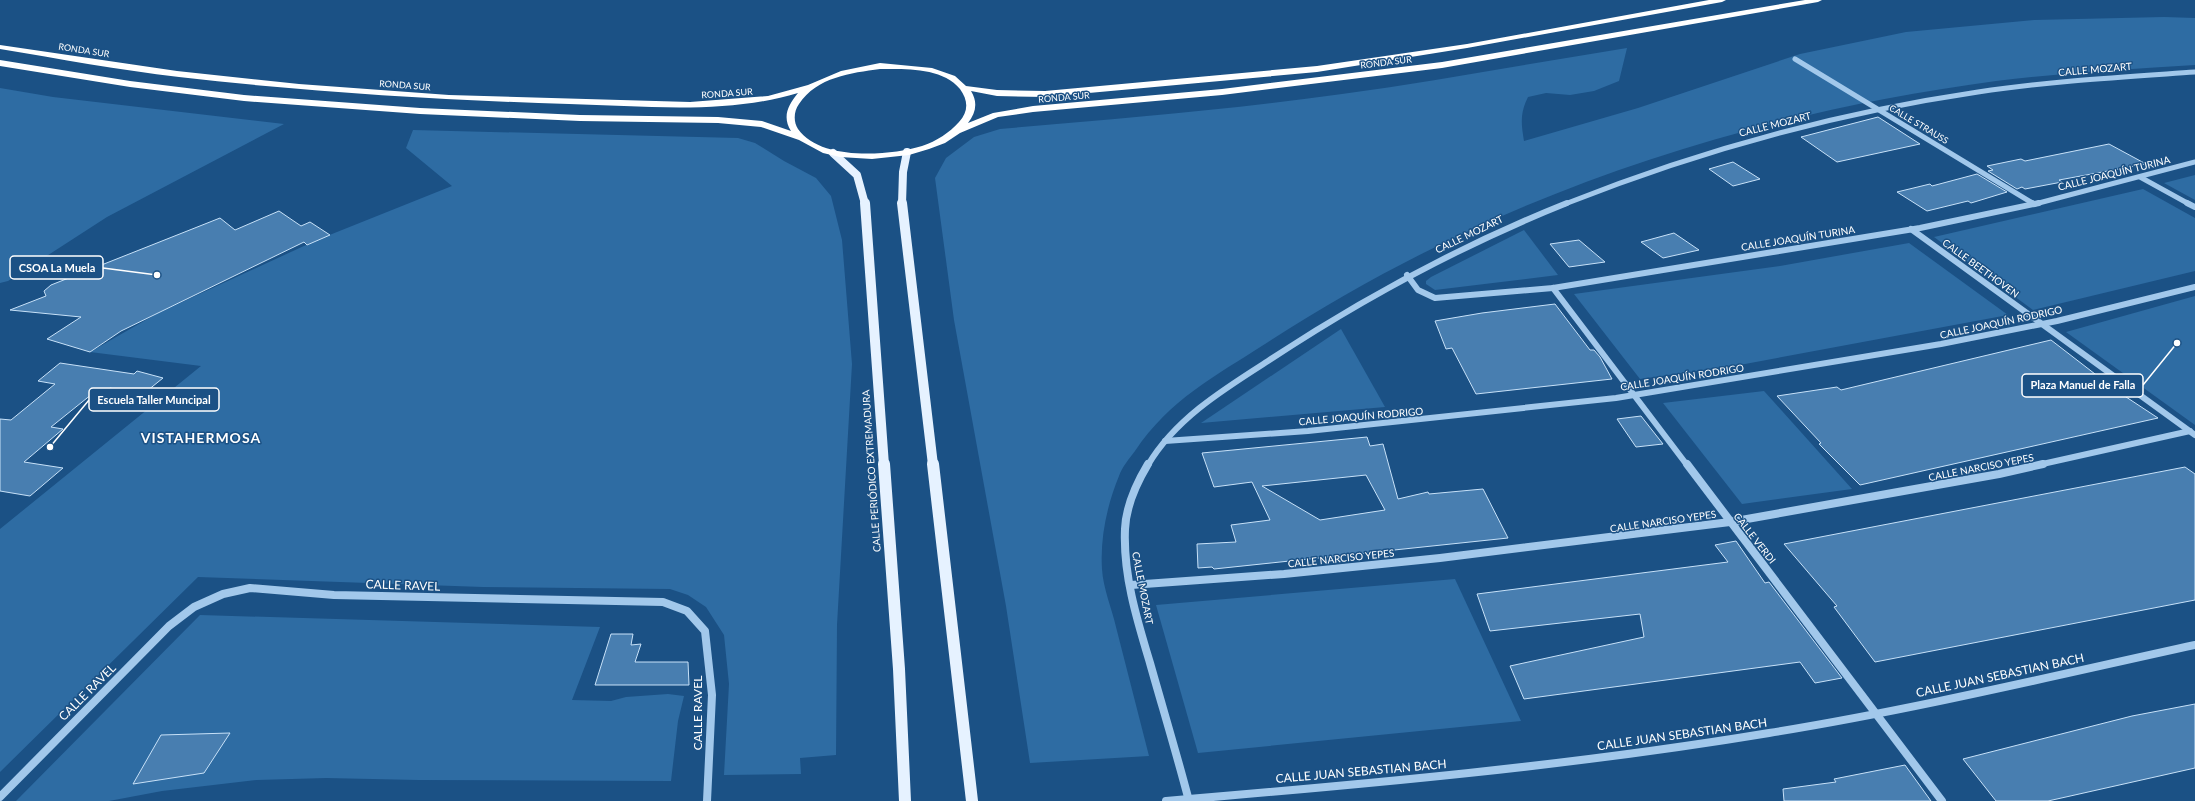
<svg xmlns="http://www.w3.org/2000/svg" width="2195" height="801" font-family="Lato,sans-serif">
<style>
.green{fill:#2e6ca3}
.building{fill:#487eb0;stroke:#c7e1f8;fill-rule:evenodd}
.lines{fill:none;stroke-linecap:round;stroke-linejoin:round}
.minor-far2{stroke:#a2c8eb;stroke-width:5}
.minor-far1{stroke:#a2c8eb;stroke-width:6}
.minor{stroke:#a2c8eb;stroke-width:8}
.major-far2{stroke:#e6f2ff;stroke-width:8}
.major-far1{stroke:#e6f2ff;stroke-width:10}
.major{stroke:#e6f2ff;stroke-width:12}
.highway{fill:#fff;fill-rule:evenodd}
.labels{text-anchor:middle;dominant-baseline:central;stroke-width:3;stroke-linejoin:round;paint-order:stroke}
.far-street-label{font-size:9px;fill:#fff;stroke:#1b5185}
.street-label{font-size:10px;fill:#fff;stroke:#1b5185}
.near-street-label{font-size:12px;fill:#fff;stroke:#1b5185}
.district-label{font-size:14px;font-weight:bold;letter-spacing:1px;fill:#fff;stroke:#1b5185}
.leader{fill:none;stroke:#fff;stroke-width:1.5}
.callout-dot{fill:#fff;stroke:#1b5185;stroke-width:1.5}
.callout{fill:#1b5185;stroke:#fff;stroke-width:1.5}
.callout-label{font-size:11px;text-anchor:middle;font-weight:bold;fill:#fff}
</style>
<rect width="100%" height="100%" fill="#1b5185"/>
<!-- green -->
<g class="green">
<path d="M2164,17L2195,18V65C2129,69 2062,73 1996,81C1734,116 1487,199 1265,344C1214,377 1170,399 1135,451C1129,459 1122,467 1119,476C1107,505 1100,538 1102,569C1103,588 1112,609 1116,627C1127,670 1138,713 1149,756L1030,763L1006,606L954,320L935,178L946,158L974,137L1000,129C1114,119 1229,110 1342,94C1437,81 1532,63 1627,48L1619,81L1594,91L1570,95L1546,93L1528,97C1520,113 1521,123 1524,141L1638,108L1800,54L1906,32L2034,20Z"/>
<polygon points="0,88 53,97 284,124 107,217 8,281 0,283"/>
<polygon points="413,130 738,138 755,143 784,161 816,178 831,196 842,240 852,364 837,625 836,755 800,758 801,774 724,775 729,684 724,635 706,607 688,595 670,589 483,587 198,577 0,772 0,529 201,366 90,352 158,313 317,240 452,186 406,148"/>
<polygon points="2195,175 2195,200 2164,183"/>
<polygon points="2143,189 2195,218 2195,271 2033,310 1934,237"/>
<polygon points="1524,230 1558,275 1435,290 1426,284 1426,281 1431,277"/>
<polygon points="1909,243 2008,315 1745,364 1640,379 1574,294 1780,266"/>
<polygon points="2195,296 2195,425 2066,332"/>
<polygon points="1341,329 1385,407 1201,423"/>
<polygon points="1764,391 1852,489 1742,504 1663,403"/>
<polygon points="1455,579 1521,721 1198,753 1156,605"/>
<polygon points="200,615 600,627 572,700 611,701 626,697 668,694 684,696 678,721 671,781 418,780 326,778 257,780 162,791 109,801 16,801"/>
</g>
<!-- building -->
<g class="building">
<polygon points="1878,117 1920,144 1837,162 1801,137"/>
<polygon points="2109,144 2146,164 2059,180 2062,182 2025,189 2022,187 2017,189 1988,171 1993,170 1987,166 2021,159 2025,161"/>
<polygon points="1733,162 1760,179 1733,186 1709,169"/>
<polygon points="1977,174 2007,192 1971,203 1968,201 1927,211 1897,192 1930,184 1932,186"/>
<polygon points="279,211 301,226 310,222 330,235 307,245 304,242 121,331 90,352 47,339 81,317 10,310 46,296 44,291 51,285 220,218 235,230"/>
<polygon points="1674,233 1699,250 1663,258 1641,242"/>
<polygon points="1579,240 1605,262 1569,267 1550,244"/>
<polygon points="1555,304 1590,350 1594,350 1600,357 1612,379 1476,394 1452,348 1446,349 1435,321 1482,313"/>
<polygon points="2051,340 2117,391 2158,418 1860,485 1819,444 1821,443 1777,396 1837,387 1841,390"/>
<polygon points="60,363 134,374 137,371 163,378 142,395 110,388 107,391 97,390 51,427 63,429 24,462 63,468 30,496 0,491 0,419 11,420 55,384 38,381"/>
<polygon points="1641,416 1663,444 1636,447 1617,419"/>
<path d="M1367,437L1370,446L1383,444L1398,499L1428,492L1429,494L1483,489L1508,538L1214,569L1212,567L1198,568L1197,544L1236,542L1231,525L1270,520L1252,482L1214,487L1202,453ZM1366,475L1385,510L1320,520L1262,486Z"/>
<polygon points="2185,467 2195,474 2195,600 1875,662 1834,607 1837,606 1784,544"/>
<polygon points="1736,541 1765,583 1769,582 1842,678 1815,683 1800,662 1524,699 1510,666 1644,637 1640,614 1490,631 1477,594 1728,562 1715,545"/>
<polygon points="611,634 633,634 631,645 641,644 635,662 688,662 689,685 595,685"/>
<polygon points="2195,704 2195,768 2048,801 1996,801 1963,759 2132,716"/>
<polygon points="230,733 204,773 133,784 161,735"/>
<polygon points="1905,765 1931,801 1784,801 1783,789 1836,782 1834,779"/>
</g>
<g class="lines">
<!-- minor-far2 -->
<g class="minor-far2">
<polyline points="1795,59 2034,204"/>
<polyline points="2140,177 2189,204"/>
<path d="M1565,204C1698,151 1836,113 1978,92C2050,81 2123,77 2195,72"/>
<polyline points="2035,204 2195,162"/>
</g>
<!-- minor-far1 -->
<g class="minor-far1">
<polyline points="2032,203 2034,204"/>
<polyline points="2187,203 2195,207"/>
<polyline points="1911,229 2195,435"/>
<polyline points="1407,275 1418,290 1435,298 1553,288 1920,228 2039,203"/>
<polyline points="1553,288 1687,465"/>
<polyline points="1165,441 1308,431 1616,398 1941,344 2057,321 2195,287"/>
<path d="M1148,465C1175,419 1224,389 1268,361C1362,299 1462,245 1567,203"/>
<polyline points="2038,465 2190,431"/>
</g>
<!-- minor -->
<g class="minor">
<path d="M1148,464C1136,484 1126,506 1125,529C1123,575 1137,620 1150,663C1163,709 1177,755 1189,801"/>
<polyline points="1687,464 1942,801"/>
<polyline points="1131,585 1284,574 1440,558 1730,522 1999,474 2043,464"/>
<polyline points="0,797 169,626 194,607 223,594 250,588 334,595 663,602 687,611 705,631 712,695 707,801"/>
<path d="M1166,801C1368,784 1570,766 1769,733C1912,710 2053,676 2195,645"/>
</g>
<!-- major-far2 -->
<g class="major-far2">
<polyline points="833,153 857,175 865,204"/>
<polyline points="902,204 903,172 907,152"/>
</g>
<!-- major-far1 -->
<g class="major-far1">
<polyline points="865,203 884,465"/>
<polyline points="902,203 933,465"/>
</g>
<!-- major -->
<g class="major">
<polyline points="884,464 899,669 905,801"/>
<polyline points="933,464 972,801"/>
</g>
<!-- highway -->
<path class="highway" d="M1709,0H1726L1722,2L1467,48L1317,72L1045,97L997,96L971,91C978,102 976,113 968,123L993,113L1033,106L1222,89L1442,62L1805,0H1822L1818,2L1442,68L1222,95L1033,112L998,117L960,133L945,143L929,149L909,155L872,159L840,157L823,153L799,140L761,127L718,123L580,121L420,114L244,101L130,87L0,66V60L130,81L244,95L420,108L580,115L718,117L762,121L791,131C782,117 788,105 798,93C725,115 645,106 569,104C439,100 309,92 179,77C119,70 60,59 0,49V45L177,71L299,84L449,95L690,102L768,96L808,85L841,71L880,63L932,68L955,76L966,86L997,90L1045,91L1317,66L1467,44ZM880,69C905,69 942,67 960,89C968,100 969,111 959,122C949,133 937,141 922,146C889,156 820,161 798,129C793,121 794,111 799,104C817,77 851,73 880,69Z"/>
</g>
<g class="labels">
<!-- far-street labels -->
<g class="far-street-label">
<text transform="translate(84 50) rotate(9)">RONDA SUR</text>
<text transform="translate(1386 62) rotate(-7)">RONDA SUR</text>
<text transform="translate(405 85) rotate(4)">RONDA SUR</text>
<text transform="translate(727 93) rotate(-4)">RONDA SUR</text>
<text transform="translate(1064 97) rotate(-5)">RONDA SUR</text>
<text transform="translate(1919 124) rotate(31)">CALLE STRAUSS</text>
</g>
<!-- street labels -->
<g class="street-label">
<text transform="translate(2095 69) rotate(-5)">CALLE MOZART</text>
<text transform="translate(1775 124) rotate(-14)">CALLE MOZART</text>
<text transform="translate(2114 173) rotate(-14)">CALLE JOAQUÍN TURINA</text>
<text transform="translate(1469 234) rotate(-26)">CALLE MOZART</text>
<text transform="translate(1798 238) rotate(-9)">CALLE JOAQUÍN TURINA</text>
<text transform="translate(1981 268) rotate(36)">CALLE BEETHOVEN</text>
<text transform="translate(2001 322) rotate(-12)">CALLE JOAQUÍN RODRIGO</text>
<text transform="translate(1682 377) rotate(-9)">CALLE JOAQUÍN RODRIGO</text>
<text transform="translate(1361 416) rotate(-5)">CALLE JOAQUÍN RODRIGO</text>
<text transform="translate(1981 467) rotate(-11)">CALLE NARCISO YEPES</text>
<text transform="translate(871 471) rotate(-94)">CALLE PERIÓDICO EXTREMADURA</text>
<text transform="translate(1663 521) rotate(-8)">CALLE NARCISO YEPES</text>
<text transform="translate(1755 538) rotate(52)">CALLE VERDI</text>
<text transform="translate(1341 558) rotate(-6)">CALLE NARCISO YEPES</text>
<text transform="translate(1143 588) rotate(79)">CALLE MOZART</text>
</g>
<!-- near-street labels -->
<g class="near-street-label">
<text transform="translate(403 585) rotate(2)">CALLE RAVEL</text>
<text transform="translate(2000 675) rotate(-12)">CALLE JUAN SEBASTIAN BACH</text>
<text transform="translate(87 692) rotate(-45)">CALLE RAVEL</text>
<text transform="translate(697 713) rotate(-90)">CALLE RAVEL</text>
<text transform="translate(1682 734) rotate(-8)">CALLE JUAN SEBASTIAN BACH</text>
<text transform="translate(1361 771) rotate(-5)">CALLE JUAN SEBASTIAN BACH</text>
</g>
<!-- district labels -->
<g class="district-label">
<text x="201" y="437">VISTAHERMOSA</text>
</g>
</g>
<!-- callouts -->
<path class="leader" d="M157 275L103 268M2177 343L2143 385M50 447L89 400"/>
<g class="callout-dot">
<circle cx="157" cy="275" r="4"/>
<circle cx="2177" cy="343" r="4"/>
<circle cx="50" cy="447" r="4"/>
</g>
<g class="callout">
<rect x="10" y="256" width="93" height="23" rx="4"/>
<rect x="2022" y="374" width="121" height="23" rx="4"/>
<rect x="89" y="388" width="130" height="23" rx="4"/>
</g>
<g class="callout-label">
<text x="57" y="272">CSOA La Muela</text>
<text x="2083" y="389">Plaza Manuel de Falla</text>
<text x="154" y="404">Escuela Taller Muncipal</text>
</g>
</svg>
